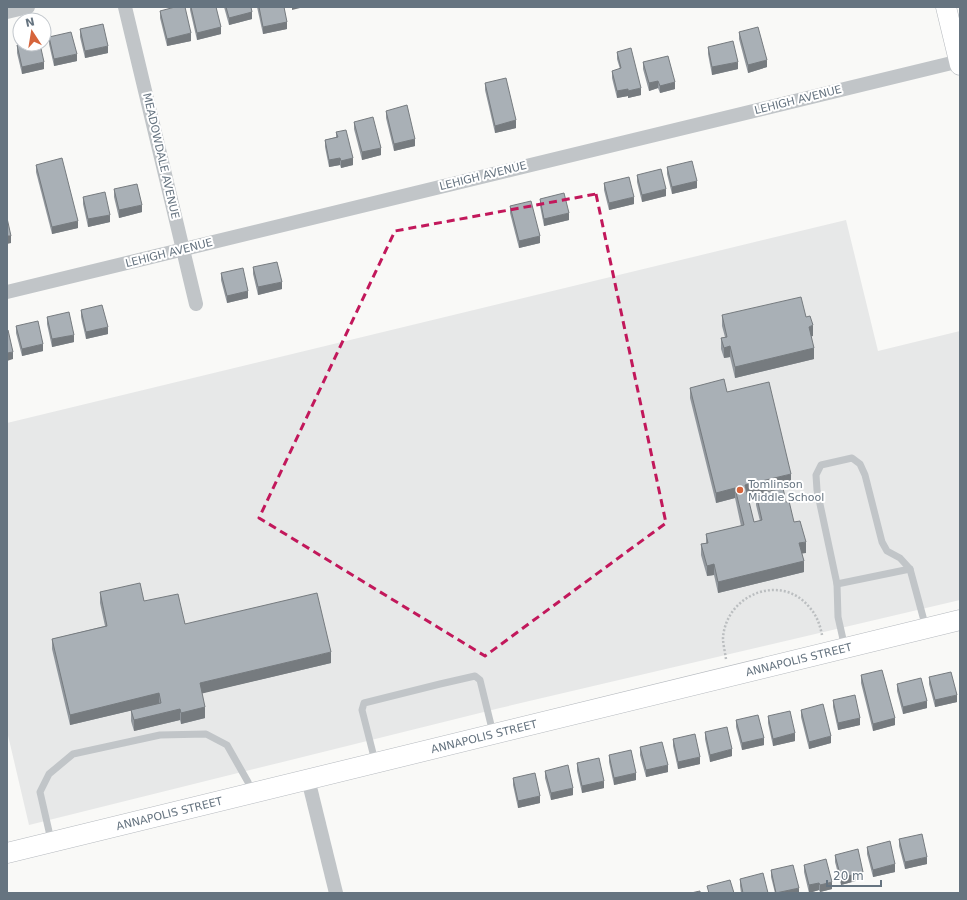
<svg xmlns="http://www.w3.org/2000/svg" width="967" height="900" font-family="'DejaVu Sans',sans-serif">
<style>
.built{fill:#e7e8e8}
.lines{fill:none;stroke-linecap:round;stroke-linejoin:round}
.secondary-casing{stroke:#b6babf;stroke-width:21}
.path{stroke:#bbbec0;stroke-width:2.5;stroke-dasharray:2 2;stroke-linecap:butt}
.lane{stroke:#c1c5c8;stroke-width:7}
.street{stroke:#c1c5c8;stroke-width:14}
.secondary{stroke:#fff;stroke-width:20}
.wall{fill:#91979d}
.shaded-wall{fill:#767b7f}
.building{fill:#a9b0b6;stroke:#767b7f}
.marked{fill:none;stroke:#c2185b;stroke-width:3;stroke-dasharray:8 5;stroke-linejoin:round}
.poi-dot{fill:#d6643b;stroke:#fff;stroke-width:1.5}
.labels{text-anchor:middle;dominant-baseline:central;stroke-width:4;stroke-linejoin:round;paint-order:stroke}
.street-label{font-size:11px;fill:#667480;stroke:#fff}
.poi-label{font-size:11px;fill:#667480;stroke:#fff;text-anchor:start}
</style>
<rect width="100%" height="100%" fill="#f9f9f7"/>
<!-- built -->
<polygon class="built" points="846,220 878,351 960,331 960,600 500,708 29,825 7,731 7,423"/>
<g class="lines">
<defs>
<g id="secondary">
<polyline points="946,7 960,65"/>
<path id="s1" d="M7,853L960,620"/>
</g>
</defs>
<!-- secondary casing -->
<use href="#secondary" class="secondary-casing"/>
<!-- path -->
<path class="path" d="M726,659C725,652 723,644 723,638C726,594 782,572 810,608C817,616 820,625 822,635"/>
<!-- lane -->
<g class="lane">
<polyline points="837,584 910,569"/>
<polyline points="845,648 838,617 837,584 817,490 816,475 821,465 852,458 860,464 865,475 882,542 887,551 900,558 910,569 926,628"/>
<polyline points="375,761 362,710 364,703 440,684 475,676 480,680 493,733"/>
<polyline points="51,840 40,792 49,774 73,754 160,735 206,734 227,745 248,782 251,793"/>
</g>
<!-- street -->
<g class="street">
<polyline points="125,7 196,304"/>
<polyline points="7,12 28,7"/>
<polyline points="7,292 960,61"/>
<polyline points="308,779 336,893"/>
</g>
<!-- secondary -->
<use href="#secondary" class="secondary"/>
</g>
<!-- wall -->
<g class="wall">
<polygon points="190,7 216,7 221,34 197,40 190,10"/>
<polygon points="224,7 251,7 252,19 229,25"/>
<polygon points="257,7 284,7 287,29 263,34"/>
<polygon points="160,11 191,41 167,46 160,18"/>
<polygon points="80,29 108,53 85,58 80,37"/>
<polygon points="739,32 767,67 748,73 739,39"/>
<polygon points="49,37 77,61 54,66 49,44"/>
<polygon points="17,45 44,69 22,74 17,53"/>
<polygon points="708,47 738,69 712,75 708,54"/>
<polygon points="617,52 641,95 628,98 628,96 617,98 612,78 612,71 620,69 617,59"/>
<polygon points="643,62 675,89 660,93 658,88 649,91 643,69"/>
<polygon points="485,83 516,128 495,133 485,90"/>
<polygon points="386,111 415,146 394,151 386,118"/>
<polygon points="354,122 381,155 362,160 354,129"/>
<polygon points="336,132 353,165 341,168 340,165 329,167 325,147 325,140 336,137"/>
<polygon points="36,165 78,228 52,234 36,172"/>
<polygon points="667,167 697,188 672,194 667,174"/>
<polygon points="637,175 666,196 642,202 637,182"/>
<polygon points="604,183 634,204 609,210 604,190"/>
<polygon points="114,189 142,212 119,218 114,197"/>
<polygon points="83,197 110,222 88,227 83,204"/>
<polygon points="540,199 569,220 544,226 540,206"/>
<polygon points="510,206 540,243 519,248 510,213"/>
<polygon points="253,267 282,289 258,295 253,274"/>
<polygon points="221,273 248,298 227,303 221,280"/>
<polygon points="81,310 108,334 86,339 81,317"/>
<polygon points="722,315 806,317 813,336 811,336 814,359 735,378 730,357 724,358 721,349 721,338 725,337 722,326"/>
<polygon points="47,317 74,342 52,347 47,324"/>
<polygon points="16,326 43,351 22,356 16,333"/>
<polygon points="690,388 727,392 791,485 747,495 754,522 760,521 756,505 756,494 786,502 806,553 802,553 804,572 718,593 714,575 707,576 701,555 701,544 706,543 706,534 741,526 735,498 716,503 690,398"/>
<polygon points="100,592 144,601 185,624 331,663 202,693 205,718 181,724 180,720 134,731 131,721 131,710 154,705 70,725 52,649 52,639 105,626 100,603"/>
<polygon points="861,675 895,725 873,731 861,683"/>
<polygon points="929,677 957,702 935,707 929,684"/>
<polygon points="897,684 927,708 903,714 897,691"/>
<polygon points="833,700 860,725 838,730 833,707"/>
<polygon points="801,710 831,743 809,749 801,717"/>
<polygon points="768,716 795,741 773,746 768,723"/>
<polygon points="736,720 764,745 742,750 736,727"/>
<polygon points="705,732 732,756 710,762 705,739"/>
<polygon points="673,739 700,764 678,769 673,746"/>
<polygon points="640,747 668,772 646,777 640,755"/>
<polygon points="609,755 636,780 614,785 609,762"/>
<polygon points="577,763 604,788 582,793 577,771"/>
<polygon points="545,771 573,795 551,800 545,778"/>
<polygon points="513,778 540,803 518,808 513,785"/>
<polygon points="899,839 927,864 905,869 899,846"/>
<polygon points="867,847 895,872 873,877 867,854"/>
<polygon points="835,855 863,879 841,885 835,862"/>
<polygon points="804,865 832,889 820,892 819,890 809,893 804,872"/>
<polygon points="771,870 799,893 775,893 771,877"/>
<polygon points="740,879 768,893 741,893 740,886"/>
</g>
<!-- shaded-wall -->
<g class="shaded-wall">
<polygon points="292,7 304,7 292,10"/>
<polygon points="252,12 252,19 229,25 229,18"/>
<polygon points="287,22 287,29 263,34 263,27"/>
<polygon points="221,27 221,34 197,40 197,33"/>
<polygon points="191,33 191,41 167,46 167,39"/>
<polygon points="108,46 108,53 85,58 85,51"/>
<polygon points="77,54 77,61 54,66 54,59"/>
<polygon points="767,60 767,67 748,73 748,65"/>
<polygon points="44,62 44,69 22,74 22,67"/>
<polygon points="738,62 738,69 712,75 712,67"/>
<polygon points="658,81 658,88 649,91 649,83"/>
<polygon points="675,82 675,89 660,93 660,86"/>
<polygon points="641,88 641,95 628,98 628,91"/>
<polygon points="628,89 628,96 617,98 617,91"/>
<polygon points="516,120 516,128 495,133 495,126"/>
<polygon points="415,139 415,146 394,151 394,144"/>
<polygon points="381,148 381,155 362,160 362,152"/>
<polygon points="340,158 340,165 329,167 329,160"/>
<polygon points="353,158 353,165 341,168 341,161"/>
<polygon points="697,181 697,188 672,194 672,187"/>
<polygon points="666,189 666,196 642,202 642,195"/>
<polygon points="634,197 634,204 609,210 609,203"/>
<polygon points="142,205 142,212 119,218 119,210"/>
<polygon points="569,213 569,220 544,226 544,219"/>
<polygon points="110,215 110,222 88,227 88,219"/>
<polygon points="78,221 78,228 52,234 52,227"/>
<polygon points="7,236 11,236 11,243 7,244"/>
<polygon points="540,236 540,243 519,248 519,241"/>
<polygon points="282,282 282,289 258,295 258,287"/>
<polygon points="248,291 248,298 227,303 227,296"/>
<polygon points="813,325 813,336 809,337 809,327"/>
<polygon points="108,327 108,334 86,339 86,332"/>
<polygon points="74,335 74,342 52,347 52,339"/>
<polygon points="43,344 43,351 22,356 22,349"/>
<polygon points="730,346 730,357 724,358 724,348"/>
<polygon points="814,348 814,359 735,378 735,367"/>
<polygon points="13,352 13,359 7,361 7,353"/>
<polygon points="791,474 791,485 745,496 745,485"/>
<polygon points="735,488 735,498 716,503 716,493"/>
<polygon points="806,542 806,553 799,554 799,543"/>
<polygon points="804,561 804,572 718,593 718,582"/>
<polygon points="714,564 714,575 707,576 707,566"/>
<polygon points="331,652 331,663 200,694 200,683"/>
<polygon points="159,693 159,704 70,725 70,715"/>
<polygon points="957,695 957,702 935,707 935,700"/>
<polygon points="927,701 927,708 903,714 903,707"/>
<polygon points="205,707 205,718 181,724 181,713"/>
<polygon points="180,709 180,720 134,731 134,720"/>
<polygon points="860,718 860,725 838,730 838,723"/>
<polygon points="895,718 895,725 873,731 873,724"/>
<polygon points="795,733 795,741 773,746 773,739"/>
<polygon points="831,736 831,743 809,749 809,742"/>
<polygon points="764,738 764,745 742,750 742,743"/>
<polygon points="732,749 732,756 710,762 710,755"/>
<polygon points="700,757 700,764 678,769 678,762"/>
<polygon points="668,765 668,772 646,777 646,770"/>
<polygon points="636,773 636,780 614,785 614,778"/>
<polygon points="604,781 604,788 582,793 582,786"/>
<polygon points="573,788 573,795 551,800 551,793"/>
<polygon points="540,796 540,803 518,808 518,801"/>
<polygon points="927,857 927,864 905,869 905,862"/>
<polygon points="895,864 895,872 873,877 873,870"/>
<polygon points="863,872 863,879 841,885 841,878"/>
<polygon points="832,882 832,889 820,892 820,885"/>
<polygon points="819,883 819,890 809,893 809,885"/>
<polygon points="799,888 799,893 777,893"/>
</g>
<!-- building -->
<g class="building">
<polygon points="175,7 185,7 191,33 167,39 160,11"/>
<polygon points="191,7 216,7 221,27 197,33"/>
<polygon points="226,7 251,7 252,12 229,18"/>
<polygon points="259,7 284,7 287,22 263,27"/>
<polygon points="103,24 108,46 85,51 80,29"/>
<polygon points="758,27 767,60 748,65 739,32"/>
<polygon points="71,32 77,54 54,59 49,37"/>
<polygon points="733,41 738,62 712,67 708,47"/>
<polygon points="23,44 40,44 44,62 22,67 17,45"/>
<polygon points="631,48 641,88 628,91 628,89 617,91 612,71 621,68 617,52"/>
<polygon points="668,56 675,82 660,86 658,81 649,83 643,62"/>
<polygon points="506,78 516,120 495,126 485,83"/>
<polygon points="407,105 415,139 394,144 386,111"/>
<polygon points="373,117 381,148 362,152 354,122"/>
<polygon points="346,130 353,158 341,161 340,158 329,160 325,140 338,137 336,132"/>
<polygon points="62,158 78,221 52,227 36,165"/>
<polygon points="692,161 697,181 672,187 667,167"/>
<polygon points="661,169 666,189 642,195 637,175"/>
<polygon points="629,177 634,197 609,203 604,183"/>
<polygon points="137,184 142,205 119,210 114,189"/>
<polygon points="105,192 110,215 88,219 83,197"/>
<polygon points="564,193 569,213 544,219 540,199"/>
<polygon points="531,201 540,236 519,241 510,206"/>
<polygon points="7,218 11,236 7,236"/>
<polygon points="277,262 282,282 258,287 253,267"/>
<polygon points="243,268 248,291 227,296 221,273"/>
<polygon points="801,297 806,317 810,316 813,325 809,327 814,348 735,367 730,346 724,348 721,338 727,337 722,315"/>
<polygon points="102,305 108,327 86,332 81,310"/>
<polygon points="69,312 74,335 52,339 47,317"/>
<polygon points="38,321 43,344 22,349 16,326"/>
<polygon points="7,330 8,330 13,352 7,353"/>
<polygon points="724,379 727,392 769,382 791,474 745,485 754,522 762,520 756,494 783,488 786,502 789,501 794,522 800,521 806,542 799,543 804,561 718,582 714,564 707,566 701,544 708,543 706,534 744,525 735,488 716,493 690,388"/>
<polygon points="140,583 144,601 178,594 185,624 317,593 331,652 200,683 205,707 181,713 180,709 134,720 131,710 161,703 159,693 70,715 52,639 107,626 100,592"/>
<polygon points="882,670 895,718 873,724 861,675"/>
<polygon points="951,672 957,695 935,700 929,677"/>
<polygon points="921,678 927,701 903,707 897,684"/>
<polygon points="855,695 860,718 838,723 833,700"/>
<polygon points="823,704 831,736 809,742 801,710"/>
<polygon points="790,711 795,733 773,739 768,716"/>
<polygon points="758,715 764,738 742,743 736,720"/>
<polygon points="727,727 732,749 710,755 705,732"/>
<polygon points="695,734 700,757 678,762 673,739"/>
<polygon points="662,742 668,765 646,770 640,747"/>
<polygon points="631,750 636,773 614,778 609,755"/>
<polygon points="599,758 604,781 582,786 577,763"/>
<polygon points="568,765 573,788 551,793 545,771"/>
<polygon points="535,773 540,796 518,801 513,778"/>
<polygon points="922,834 927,857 905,862 899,839"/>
<polygon points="890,841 895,864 873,870 867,847"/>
<polygon points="858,849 863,872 841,878 835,855"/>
<polygon points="826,859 832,882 820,885 819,883 809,885 804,865"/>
<polygon points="793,865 799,888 776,893 771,870"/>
<polygon points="763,873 768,893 743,893 740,879"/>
<polygon points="730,880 734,893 709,893 707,886"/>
<polygon points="700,891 700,893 691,893"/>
</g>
<!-- marked area -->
<path class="marked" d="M596,194L666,523L485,656L259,518L395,231Z"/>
<!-- markers -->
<circle class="poi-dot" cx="740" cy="490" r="4"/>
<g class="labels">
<!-- street labels -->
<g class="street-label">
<text transform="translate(798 100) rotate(-14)">LEHIGH AVENUE</text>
<text transform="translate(161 156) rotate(77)">MEADOWDALE AVENUE</text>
<text transform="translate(483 176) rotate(-14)">LEHIGH AVENUE</text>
<text transform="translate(169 253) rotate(-14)">LEHIGH AVENUE</text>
<text stroke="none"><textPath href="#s1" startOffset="815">ANNAPOLIS STREET</textPath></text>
<text stroke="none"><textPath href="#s1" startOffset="491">ANNAPOLIS STREET</textPath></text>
<text stroke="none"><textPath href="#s1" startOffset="167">ANNAPOLIS STREET</textPath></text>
</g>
<!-- poi labels -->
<g class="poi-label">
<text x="748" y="484">Tomlinson<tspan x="748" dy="13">Middle School</tspan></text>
</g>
</g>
<!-- border -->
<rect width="967" height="900" fill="none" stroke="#667480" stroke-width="16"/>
<!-- north arrow -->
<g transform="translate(32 32) rotate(348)"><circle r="19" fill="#ffffff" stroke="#c2c7cc"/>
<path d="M0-3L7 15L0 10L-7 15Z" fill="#d6643b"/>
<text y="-6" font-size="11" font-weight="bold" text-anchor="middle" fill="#667480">N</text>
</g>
<!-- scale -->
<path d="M827 880v6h54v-6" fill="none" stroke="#667480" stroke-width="2"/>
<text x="833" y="880" font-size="12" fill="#667480" stroke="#ffffff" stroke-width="3" paint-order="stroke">20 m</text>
</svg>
